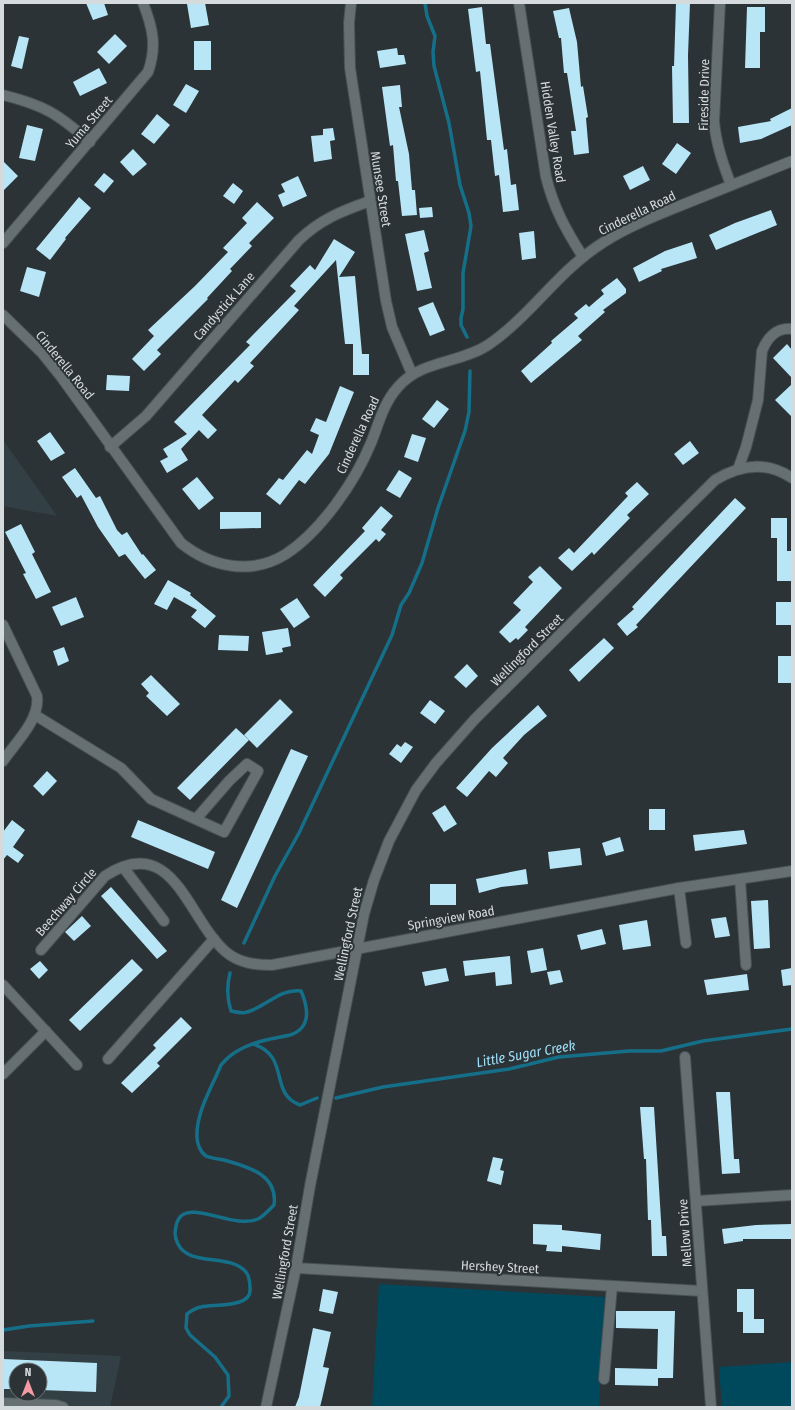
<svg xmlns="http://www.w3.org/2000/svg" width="795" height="1410" font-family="'Fira Sans Condensed',sans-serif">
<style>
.built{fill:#324045;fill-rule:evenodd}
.green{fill:#00495c}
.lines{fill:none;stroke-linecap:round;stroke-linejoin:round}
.stream{stroke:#166f89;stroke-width:3.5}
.building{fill:#b9e6f7}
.minor-casing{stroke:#495052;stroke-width:12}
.minor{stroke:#666f72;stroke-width:10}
.labels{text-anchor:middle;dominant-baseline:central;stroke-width:4;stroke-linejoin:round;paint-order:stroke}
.street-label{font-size:13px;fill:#d5dadc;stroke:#2b3336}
.water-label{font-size:14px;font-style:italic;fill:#a0def5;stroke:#2b3336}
</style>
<rect width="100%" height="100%" fill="#2b3336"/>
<!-- built -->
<g class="built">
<polygon points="3,440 38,489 57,516 3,506"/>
<path d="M3,1351L121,1356L110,1407H3ZM16,1370H40V1394H16Z"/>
</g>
<!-- green -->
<g class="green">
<polygon points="379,1284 605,1297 599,1407 372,1407"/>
<polygon points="792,1362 792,1407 722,1407 719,1367"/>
</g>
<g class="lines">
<!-- stream -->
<g class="stream">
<polyline points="425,3 427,16 435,36 433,52 434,66 449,123 460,185 469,213 471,226 463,273 463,309 461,318 461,325 467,337"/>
<polyline points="244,943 275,876 299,833 392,635 401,605 409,593 422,563 438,508 465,431 469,412 470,371"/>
<path d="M253,1044C291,1056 268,1093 300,1105L317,1098"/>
<polyline points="336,1098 383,1087 509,1069 559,1057 629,1051 661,1051 703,1041 792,1029"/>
<polyline points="3,1330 29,1326 93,1321"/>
<path d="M221,1407L229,1396L228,1375L215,1357L190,1335L186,1328L187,1314C191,1311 195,1308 201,1307C213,1304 252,1308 250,1289C250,1284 250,1277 246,1272C230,1253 189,1267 178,1244C176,1240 175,1237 175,1233C176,1226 176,1221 181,1216C197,1203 235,1229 258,1219C264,1216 269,1210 274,1205C278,1174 248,1167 224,1160C218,1159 210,1158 206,1156C200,1152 197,1143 197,1137C196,1112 212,1087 221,1065C232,1051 249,1044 266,1040C274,1038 282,1037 290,1035C312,1028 308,1007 301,991C280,988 266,1007 247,1012C242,1014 236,1012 231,1011C227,999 227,985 230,973"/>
</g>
</g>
<!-- building -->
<g class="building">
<polygon points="86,3 104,3 108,15 93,20"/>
<polygon points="193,3 205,3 209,25 191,28 187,4"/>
<polygon points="676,3 690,3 688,55 689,123 673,123 672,66 674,66"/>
<polygon points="482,7 486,44 490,44 504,150 507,149 511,185 516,184 519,210 503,212 499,175 495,176 491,140 487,140 480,71 476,72 468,9"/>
<polygon points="747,7 765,7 765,32 760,32 760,68 745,68"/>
<polygon points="569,8 577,42 581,87 583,86 588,117 586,118 589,153 574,155 571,131 576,131 567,73 564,73 561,38 559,38 553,11"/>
<polygon points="115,34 127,46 109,64 97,52"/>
<polygon points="19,36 29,38 22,69 11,66"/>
<rect x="194" y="41" width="17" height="29"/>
<polygon points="397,48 398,55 404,55 406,64 380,68 377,51"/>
<polygon points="99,68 107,83 80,96 73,82"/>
<polygon points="186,84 199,91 186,113 173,105"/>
<polygon points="400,85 402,107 399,107 409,154 412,190 415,190 417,215 402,216 398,181 396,181 393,145 390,146 382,87"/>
<polygon points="792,108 792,125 761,139 740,143 738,127 771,121 770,119"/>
<polygon points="157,114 170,125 154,144 141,134"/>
<polygon points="27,125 43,129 35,161 19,158"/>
<polygon points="333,128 335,140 330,141 332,159 314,162 311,136 323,135 323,129"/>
<polygon points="677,143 691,153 676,174 662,164"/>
<polygon points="133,149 147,164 133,176 120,162"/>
<polygon points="3,161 18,176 3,191"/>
<polygon points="643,166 650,180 630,190 623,176"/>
<polygon points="104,173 114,181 104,193 94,185"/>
<polygon points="298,176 307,196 283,207 278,195 285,192 281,184"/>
<polygon points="233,183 243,191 234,204 223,196"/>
<polygon points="79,197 91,208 65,238 66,239 50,260 36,249"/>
<polygon points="257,202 274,218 249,243 252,246 230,269 232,271 207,298 208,299 157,350 161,354 144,371 132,359 154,336 148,330 195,286 228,252 223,248 247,223 242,218"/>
<polygon points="432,207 433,217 420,218 419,208"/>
<polygon points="771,210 777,225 716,250 709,235 735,223"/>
<polygon points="424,230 429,251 424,253 432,288 417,291 405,234"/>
<polygon points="534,231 536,258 522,260 519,233"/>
<polygon points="334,239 355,252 339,277 355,276 362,354 369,354 369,375 353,375 353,344 345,344 336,260 294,306 299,310 250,363 254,366 238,383 235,380 202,415 217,430 208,439 199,430 181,449 188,460 167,473 160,461 168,457 163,449 187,434 174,422 250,345 246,342 296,291 290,286 310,265 315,270"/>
<polygon points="692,242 697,258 661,269 662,271 639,282 633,268 665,251"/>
<polygon points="27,267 46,272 39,297 20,291"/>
<polygon points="617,278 626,289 626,293 603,310 605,312 578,336 582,340 531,383 521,371 552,343 551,341 578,318 574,314 586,304 589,307 604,294 601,290"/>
<polygon points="433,302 445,330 430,336 418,308"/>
<polygon points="787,344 792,350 792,378 773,358"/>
<polygon points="107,375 130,376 129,391 106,390"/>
<polygon points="792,384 792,417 775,400"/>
<polygon points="340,386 354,392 329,454 305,484 299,480 280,505 266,494 279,478 283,480 307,450 312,454 319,435 310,431 316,418 326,422"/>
<polygon points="437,400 449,409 434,428 422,419"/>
<polygon points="50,432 65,453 51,461 37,441"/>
<polygon points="412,434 426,438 418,462 404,457"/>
<polygon points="690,441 699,453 683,465 674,454"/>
<polygon points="75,468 96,498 100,496 117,530 122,535 127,532 142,555 143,554 156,570 145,579 125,554 119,557 98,527 81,495 77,498 62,477"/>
<polygon points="399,470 412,478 400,498 386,490"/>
<polygon points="197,477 214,498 199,510 182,489"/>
<polygon points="637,482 649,494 627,515 630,518 594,555 592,552 572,571 558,558 569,548 574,553 628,496 625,493"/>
<polygon points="735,498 746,508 636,625 638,627 627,636 617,624 634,609 632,607"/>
<polygon points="381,506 393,516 381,530 386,534 379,542 376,539 340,575 343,578 325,597 313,585 365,531 362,528"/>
<polygon points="220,512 261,512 261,528 220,529"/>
<polygon points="771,518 787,518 787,551 792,551 792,581 777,581 777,538 771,538"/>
<polygon points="21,524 35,552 32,554 51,592 36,599 23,574 26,573 5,532"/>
<polygon points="540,566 562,588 525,627 528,630 518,640 516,638 510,643 499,632 521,610 513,603 533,582 528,577"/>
<polygon points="168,580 191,593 190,595 216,616 205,628 191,617 197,610 174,597 167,610 154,604"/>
<polygon points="76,597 84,617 61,626 52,607"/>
<polygon points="297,598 310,617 294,628 280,609"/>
<rect x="776" y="602" width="15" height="23"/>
<polygon points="288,628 291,646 282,648 283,652 266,655 262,632"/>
<polygon points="219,635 249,636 248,651 218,650"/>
<polygon points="604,638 614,648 579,682 569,670"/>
<polygon points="64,647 69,661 58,666 53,651"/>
<rect x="778" y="656" width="14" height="27"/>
<polygon points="467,664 478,676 466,688 454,677"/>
<polygon points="151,675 180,704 167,716 146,696 149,693 141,684"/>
<polygon points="280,699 293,712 257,748 244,735"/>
<polygon points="430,700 445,711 435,724 420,713"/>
<polygon points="538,705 547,716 524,735 503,758 508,763 496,777 489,771 467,797 456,788 492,748"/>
<polygon points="236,728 249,740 190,800 177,788"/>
<polygon points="405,742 413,747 401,763 389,754 397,744 401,747"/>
<polygon points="291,749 308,756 237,908 221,900"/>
<polygon points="47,771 57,781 43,796 33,786"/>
<polygon points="445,805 457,824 444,832 432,813"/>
<rect x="649" y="809" width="16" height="21"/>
<polygon points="12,820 25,830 13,847 24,855 18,863 7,855 3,860 3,832"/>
<polygon points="138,820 215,852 208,869 131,837"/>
<polygon points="744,830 747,844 695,851 693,835"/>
<polygon points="620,837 624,851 606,856 602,843"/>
<polygon points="580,848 582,865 550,869 548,852"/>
<polygon points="526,869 528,884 501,887 479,893 476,879"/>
<rect x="430" y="884" width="26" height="21"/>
<polygon points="111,887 167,951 157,959 101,896"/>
<polygon points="768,900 770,948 754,949 751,901"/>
<polygon points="82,916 91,926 74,941 65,932"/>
<polygon points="726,917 730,936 715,938 711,919"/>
<polygon points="647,920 651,946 623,950 619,925"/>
<polygon points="602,929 606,944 581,950 577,935"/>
<polygon points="543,948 547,970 531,973 527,951"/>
<polygon points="510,956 512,984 496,986 495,972 465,976 463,961"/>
<polygon points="132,959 143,970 80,1031 69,1020"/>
<polygon points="40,961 48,970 39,979 30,969"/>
<polygon points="446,968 449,981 425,986 422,972"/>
<polygon points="792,968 792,985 783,986 781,970"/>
<polygon points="560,970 563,982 550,985 547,972"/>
<polygon points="747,974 749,990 707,995 704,980"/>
<polygon points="181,1017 192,1028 157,1063 160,1066 132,1093 121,1083 156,1048 153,1045"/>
<polygon points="716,1092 730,1092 734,1159 739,1159 740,1173 722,1174"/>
<polygon points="640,1107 654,1107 662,1236 666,1236 667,1256 652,1256 651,1220 648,1220 646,1159 644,1159"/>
<polygon points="493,1157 503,1159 500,1170 504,1171 501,1185 487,1181"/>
<polygon points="533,1224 562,1225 562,1230 601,1234 600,1250 562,1246 562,1252 546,1251 547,1245 533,1244"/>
<polygon points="792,1224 792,1239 743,1239 743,1241 724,1244 722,1229 756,1225"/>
<polygon points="323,1289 338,1292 333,1314 319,1311"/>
<polygon points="737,1289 754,1289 754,1319 764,1319 764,1333 743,1333 743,1312 737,1312"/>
<polygon points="616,1311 675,1311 673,1378 658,1378 658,1386 615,1385 615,1368 657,1369 658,1329 616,1328"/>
<polygon points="313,1328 331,1332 323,1367 329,1368 322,1399 320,1407 295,1407 299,1397"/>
<polygon points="3,1359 97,1363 96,1392 40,1390 40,1370 16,1370 16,1389 3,1389"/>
</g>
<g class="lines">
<defs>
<g id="minor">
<polyline points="351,3 349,23 350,68 386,301 392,327 412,374"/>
<path d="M519,3L546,177C554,209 566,230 583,257"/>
<path d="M720,3L714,121C716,144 723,164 731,185"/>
<path d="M3,95C44,105 58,114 90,142"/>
<path d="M3,243L148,72C157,47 153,28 143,3"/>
<path d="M3,315L42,353L62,378L181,543C211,567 251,576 286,554C321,531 355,482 371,443C379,423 383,404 398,387C421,360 459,364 488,345C528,318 555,276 595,248C623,228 655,216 687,203C722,189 757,175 792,161"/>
<path d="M110,447L146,416L299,240C321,219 342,211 370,201"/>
<path d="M738,469L746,447L758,400L762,351C767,338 777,327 792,329"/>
<path d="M3,625L37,696C40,720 16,742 3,761"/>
<polyline points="35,715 121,768 151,799 224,832 258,771 247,764 229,781 196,819"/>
<polyline points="123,867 164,921"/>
<polyline points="740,879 746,965"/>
<polyline points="679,888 686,943"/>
<path d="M41,950L105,876C174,831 187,919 226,952C239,963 255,965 272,965L679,888L792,871"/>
<polyline points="3,985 77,1065"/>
<polyline points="685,1057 711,1407"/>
<polyline points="108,1059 214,939"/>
<polyline points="3,1074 46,1031"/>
<polyline points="696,1201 792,1195"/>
<polyline points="296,1268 702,1291"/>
<polyline points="604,1379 612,1286"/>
<polyline points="3,1403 56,1405 63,1407"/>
<path d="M266,1407L296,1268L310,1186L364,914L374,880L389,841L416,790L436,763L475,719L715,480C740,465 766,460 792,478"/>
</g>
</defs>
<!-- minor casing -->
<use href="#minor" class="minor-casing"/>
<!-- minor -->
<use href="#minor" class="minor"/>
</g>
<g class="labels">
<!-- street labels -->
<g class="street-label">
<text transform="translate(704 95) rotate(-89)">Fireside Drive</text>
<text transform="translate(89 122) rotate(-50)">Yuma Street</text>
<text transform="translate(553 132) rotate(81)">Hidden Valley Road</text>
<text transform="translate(381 189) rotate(81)">Munsee Street</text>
<text transform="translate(637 213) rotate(-26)">Cinderella Road</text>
<text transform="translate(224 306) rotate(-49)">Candystick Lane</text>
<text transform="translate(65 365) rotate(51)">Cinderella Road</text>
<text transform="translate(358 435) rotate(-65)">Cinderella Road</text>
<text transform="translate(527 650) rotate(-45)">Wellingford Street</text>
<text transform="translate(66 902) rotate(-49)">Beechway Circle</text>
<text transform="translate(451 918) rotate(-10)">Springview Road</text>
<text transform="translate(348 934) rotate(-78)">Wellingford Street</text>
<text transform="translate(685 1233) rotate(-94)">Mellow Drive</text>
<text transform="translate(285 1252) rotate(-80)">Wellingford Street</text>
<text transform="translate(500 1267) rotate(3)">Hershey Street</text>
</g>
<!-- water labels -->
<g class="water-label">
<text transform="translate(526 1054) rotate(-10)">Little Sugar Creek</text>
</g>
</g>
<!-- border -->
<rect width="795" height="1410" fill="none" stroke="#d5dadc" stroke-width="8"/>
<!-- north arrow -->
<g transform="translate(28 1382)"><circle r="19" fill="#2b3336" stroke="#6f7678"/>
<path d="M0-3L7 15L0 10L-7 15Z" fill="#f49aa4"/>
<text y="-6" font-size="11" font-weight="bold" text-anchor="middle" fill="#d5dadc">N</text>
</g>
</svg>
